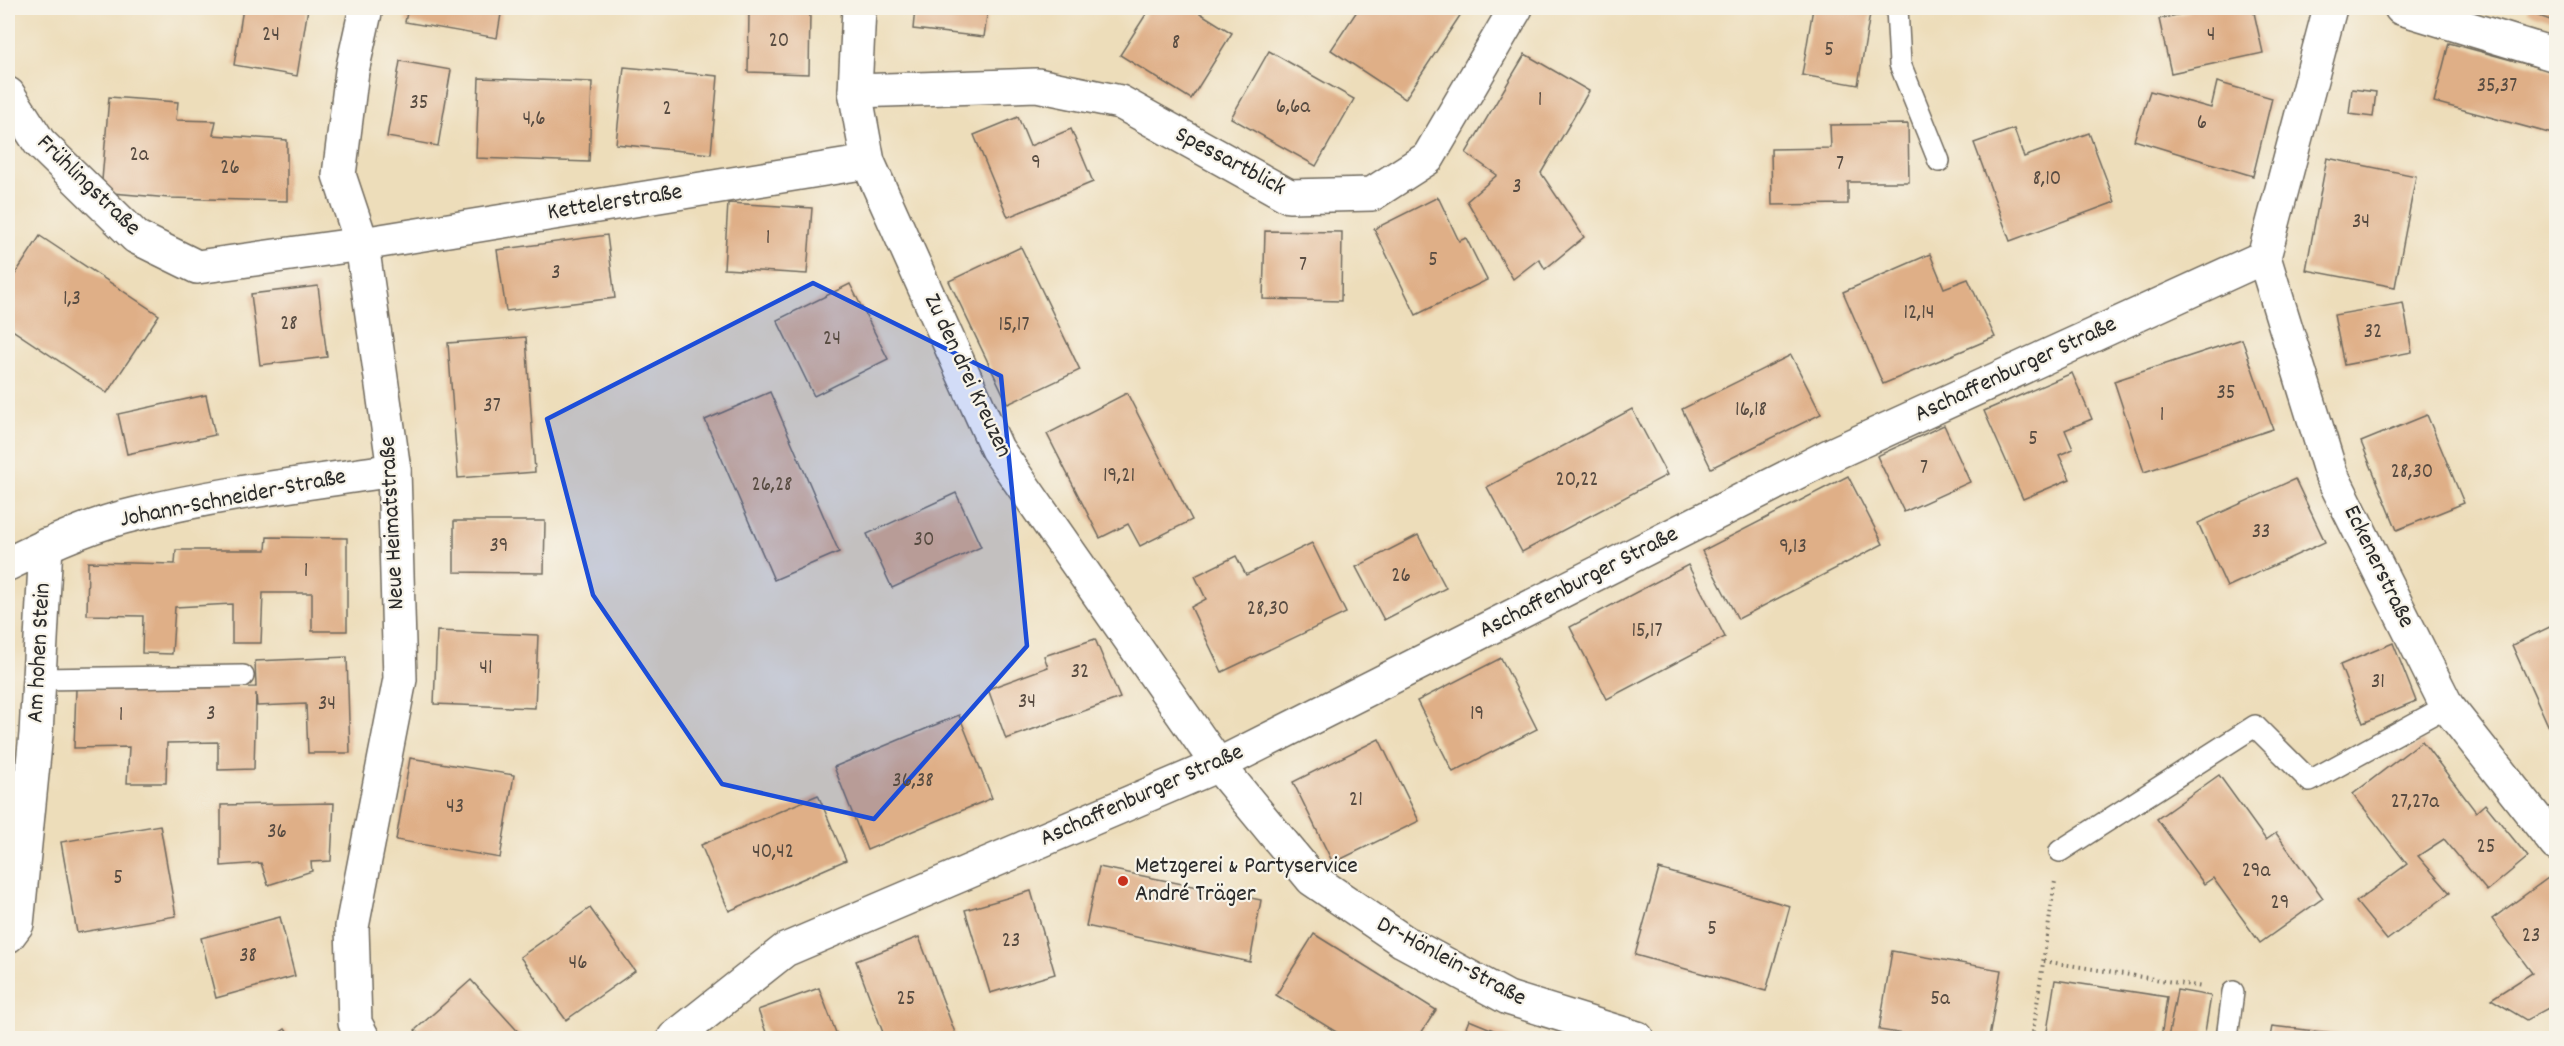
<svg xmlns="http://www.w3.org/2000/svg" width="2564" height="1046" font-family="Dekko,sans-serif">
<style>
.building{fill:#dfaf87}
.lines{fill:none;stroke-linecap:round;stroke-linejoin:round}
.service-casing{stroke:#6f695d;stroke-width:24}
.minor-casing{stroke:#6f695d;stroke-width:36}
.tertiary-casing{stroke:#6f695d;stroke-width:36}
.path{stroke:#6f695d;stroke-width:4;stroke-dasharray:1.5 4.5;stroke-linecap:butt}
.service{stroke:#fff;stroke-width:21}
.minor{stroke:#fff;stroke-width:33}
.tertiary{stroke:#fff;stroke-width:33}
.marked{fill:#1d4ed8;fill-opacity:0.2;stroke:#1d4ed8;stroke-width:4.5;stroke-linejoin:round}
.poi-dot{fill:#c8321e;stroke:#f7f3e8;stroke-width:2}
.labels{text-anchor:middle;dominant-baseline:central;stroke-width:4.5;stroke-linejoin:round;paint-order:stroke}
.number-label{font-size:21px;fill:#584c42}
.street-label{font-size:24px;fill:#2b2b2b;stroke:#f7f3e8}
.poi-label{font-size:24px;fill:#2b2b2b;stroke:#f7f3e8;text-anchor:start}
</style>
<rect width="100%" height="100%" fill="#f7f3e8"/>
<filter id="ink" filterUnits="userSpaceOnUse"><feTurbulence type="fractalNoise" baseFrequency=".0167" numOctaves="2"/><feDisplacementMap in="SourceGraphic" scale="12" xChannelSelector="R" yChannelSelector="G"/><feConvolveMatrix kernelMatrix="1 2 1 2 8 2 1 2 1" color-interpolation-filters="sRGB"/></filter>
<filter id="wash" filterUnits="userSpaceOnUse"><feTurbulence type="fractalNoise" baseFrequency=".008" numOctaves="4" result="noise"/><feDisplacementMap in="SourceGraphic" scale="24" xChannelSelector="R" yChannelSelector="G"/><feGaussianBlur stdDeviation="1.35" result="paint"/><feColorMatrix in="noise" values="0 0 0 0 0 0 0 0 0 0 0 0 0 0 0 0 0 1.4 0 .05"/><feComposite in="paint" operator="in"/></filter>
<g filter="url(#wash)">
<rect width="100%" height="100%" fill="#edddba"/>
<g id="blocks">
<!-- building -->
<g class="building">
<polygon points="243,8 308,8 297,76 234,65"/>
<polygon points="408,8 502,8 497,38 405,22"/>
<polygon points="915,8 988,8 984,37 913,29"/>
<polygon points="1150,8 1192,8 1232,33 1191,99 1120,55"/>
<polygon points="1359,8 1465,8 1405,99 1331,50"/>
<polygon points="1813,8 1871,8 1858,85 1802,75"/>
<polygon points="2189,8 2253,8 2263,53 2171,73 2159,19 2190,12"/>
<polygon points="2529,8 2556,8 2556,22 2527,12"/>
<polygon points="749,12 810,12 809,74 748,72"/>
<polygon points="2449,43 2556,72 2556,135 2434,102"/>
<polygon points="1269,51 1354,99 1316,166 1231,118"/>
<polygon points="1525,54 1589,91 1541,173 1584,237 1545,269 1539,259 1513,279 1467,201 1497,175 1466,153"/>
<polygon points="400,61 451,70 438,146 387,137"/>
<polygon points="624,67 718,76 711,154 616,144"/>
<polygon points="479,78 592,82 589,162 476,158"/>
<polygon points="2217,82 2272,98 2253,176 2134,140 2150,91 2211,108"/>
<polygon points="2352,89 2376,92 2373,117 2349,114"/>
<polygon points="109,97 178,102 176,120 216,121 213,135 287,140 287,201 170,198 101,192"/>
<polygon points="1018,117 1030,146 1071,129 1093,182 1008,217 974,135"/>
<polygon points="1908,124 1909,182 1848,182 1848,204 1772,205 1771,149 1831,148 1830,125"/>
<polygon points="2014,129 2024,157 2089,133 2115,202 2010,241 1974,143"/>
<polygon points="2327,158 2416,176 2395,287 2306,270"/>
<polygon points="1438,197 1459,241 1466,238 1487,280 1416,315 1374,229"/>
<polygon points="728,203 812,208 807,274 724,269"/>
<polygon points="1265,231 1342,232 1341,301 1263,299"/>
<polygon points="607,235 615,298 506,311 497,250"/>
<polygon points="40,236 159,315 107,393 8,327 8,285"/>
<polygon points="1021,247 1080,370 1008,404 949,281"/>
<polygon points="1930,254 1944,288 1968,279 1995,337 1883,384 1843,292"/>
<polygon points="850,284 888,359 814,396 777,320"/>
<polygon points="318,286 327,357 260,365 251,294"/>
<polygon points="2403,303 2412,352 2344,365 2334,315"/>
<polygon points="526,337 535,472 458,478 448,343"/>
<polygon points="2242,339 2273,429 2144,472 2114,381"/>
<polygon points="1791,355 1821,414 1711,468 1682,409"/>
<polygon points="2072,373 2092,419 2065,430 2073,449 2059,455 2070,479 2023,499 1984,411"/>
<polygon points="770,392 839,552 774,580 705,420"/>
<polygon points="1127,393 1192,520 1140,546 1128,524 1100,538 1047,434"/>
<polygon points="206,395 215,435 127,454 118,414"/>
<polygon points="1632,409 1667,475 1522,552 1487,487"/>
<polygon points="2427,415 2464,503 2397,530 2361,442"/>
<polygon points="1944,425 1970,482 1904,512 1877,456"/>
<polygon points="1848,476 1883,544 1738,619 1702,551"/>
<polygon points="2295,479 2325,542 2227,587 2198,523"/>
<polygon points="956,493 981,547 892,588 867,534"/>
<polygon points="454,521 545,521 544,573 454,572"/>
<polygon points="1418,535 1446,588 1384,620 1356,567"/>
<polygon points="267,537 347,538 347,631 312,631 312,593 263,593 261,643 232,643 232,604 175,607 172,654 142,653 143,616 87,615 88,562 175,564 176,550 266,550"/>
<polygon points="1312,543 1346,613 1222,672 1191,607 1206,599 1195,576 1236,556 1246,575"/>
<polygon points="1688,565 1725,637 1607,699 1570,627"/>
<polygon points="2556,624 2556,732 2552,734 2512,645"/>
<polygon points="437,631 538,635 535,708 434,704"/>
<polygon points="1095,639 1120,698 1006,739 988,689 1048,667 1044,656"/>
<polygon points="2393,643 2416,701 2363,723 2340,665"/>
<polygon points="347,657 350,753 308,753 306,704 257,706 256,693 254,769 218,770 218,742 167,743 166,783 127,783 129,747 74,748 76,689 256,687 255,661"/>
<polygon points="1501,658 1537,729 1453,772 1417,701"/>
<polygon points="959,715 992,798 867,850 834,767"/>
<polygon points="1379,739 1419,821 1333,863 1293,782"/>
<polygon points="2422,741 2476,812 2485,804 2528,857 2487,891 2444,839 2418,856 2450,893 2387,940 2356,902 2407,864 2353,794"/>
<polygon points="410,758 514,775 500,858 396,840"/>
<polygon points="2219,775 2266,840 2276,833 2323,898 2260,943 2213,878 2204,884 2157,819"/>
<polygon points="818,795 846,860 729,911 701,845"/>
<polygon points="334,803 331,861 311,862 312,871 268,885 261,863 221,866 221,805"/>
<polygon points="160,825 176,916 77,933 61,842"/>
<polygon points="1099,867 1261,900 1250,962 1086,926"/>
<polygon points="1659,869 1790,906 1766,991 1635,955"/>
<polygon points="2548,878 2556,889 2556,1004 2526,1020 2491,999 2532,973 2492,919"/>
<polygon points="1031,891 1055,974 990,993 965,910"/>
<polygon points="590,908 635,971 566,1020 520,957"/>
<polygon points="280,917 295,976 216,998 201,938"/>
<polygon points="1314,934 1436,1010 1418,1038 1346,1038 1276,995"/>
<polygon points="919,937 957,1038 885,1038 856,961"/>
<polygon points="1892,951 2001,970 1989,1038 1930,1038 1879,1030"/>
<polygon points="471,980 524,1038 422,1038 415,1030"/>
<polygon points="2055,980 2167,997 2161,1038 2046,1038"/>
<polygon points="819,988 838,1038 768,1038 758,1010"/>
<polygon points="2177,990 2211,996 2204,1038 2168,1038"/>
<polygon points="1469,1020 1513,1038 1462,1038"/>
<polygon points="2272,1026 2358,1036 2358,1038 2270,1038"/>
<polygon points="285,1029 292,1038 272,1038"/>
</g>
</g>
</g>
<g filter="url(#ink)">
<use href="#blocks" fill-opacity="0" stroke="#6f695d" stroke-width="1.5"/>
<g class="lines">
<defs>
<g id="service">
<polyline points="1897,8 1900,64 1939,161"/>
<polyline points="39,679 243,676"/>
<polyline points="2060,851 2255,726 2310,781 2447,706"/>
<polyline points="2227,1038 2233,992"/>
</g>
<g id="minor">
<polyline points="859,8 855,91 868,162 997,449 1218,765 1312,879 1403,941 1508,998 1637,1038"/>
<polyline points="2401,8 2556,55"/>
<polyline points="855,91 1037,85 1120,102 1289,196 1372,194 1428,158 1516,8"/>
<polyline points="8,94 39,142 136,237 197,267 362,244 868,162"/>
<path d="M8,564C48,544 92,524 136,514C220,493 308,483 394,470"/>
<polyline points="8,936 17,924 36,734 46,545"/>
<polyline points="363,1038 355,1023 352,927 400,679 394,470 362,244 339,175 352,71 366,8"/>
<polyline points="674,1038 785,950 1218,765 1833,454 2264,257 2330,8"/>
</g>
<polyline id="tertiary" points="2264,257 2331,474 2447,706 2556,844"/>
</defs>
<!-- service casing -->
<use href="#service" class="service-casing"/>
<!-- minor casing -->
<use href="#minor" class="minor-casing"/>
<!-- tertiary casing -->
<use href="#tertiary" class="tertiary-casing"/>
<!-- path -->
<g class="path">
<polyline points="2044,961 2203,987"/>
<polyline points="2032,1038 2055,881"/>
</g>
<!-- service -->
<use href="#service" class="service"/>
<!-- minor -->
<use href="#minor" class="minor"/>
<!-- tertiary -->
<use href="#tertiary" class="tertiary"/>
</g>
</g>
<!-- marked area -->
<path class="marked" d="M813,283L1001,376L1027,646L874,819L722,784L593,595L547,419Z"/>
<!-- markers -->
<circle class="poi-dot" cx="1123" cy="881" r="6"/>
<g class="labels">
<!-- number labels -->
<g class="number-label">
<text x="271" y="36">24</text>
<text x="2211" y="36">4</text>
<text x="779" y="42">20</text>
<text x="1176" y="44">8</text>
<text x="1829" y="51">5</text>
<text x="2497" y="87">35,37</text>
<text x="1540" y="101">1</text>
<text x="419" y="104">35</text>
<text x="1293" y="108">6,6a</text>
<text x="667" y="110">2</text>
<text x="534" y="120">4,6</text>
<text x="2202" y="124">6</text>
<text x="139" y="156">2a</text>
<text x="1036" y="164">9</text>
<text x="1840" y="165">7</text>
<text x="230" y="169">26</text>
<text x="2047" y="180">8,10</text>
<text x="1517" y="188">3</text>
<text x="2361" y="223">34</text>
<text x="768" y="239">1</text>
<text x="1433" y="261">5</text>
<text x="1303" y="266">7</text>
<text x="556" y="274">3</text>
<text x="72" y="300">1,3</text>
<text x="1919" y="314">12,14</text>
<text x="289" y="325">28</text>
<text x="1014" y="326">15,17</text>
<text x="2373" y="333">32</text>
<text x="832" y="340">24</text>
<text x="2226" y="394">35</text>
<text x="492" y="407">37</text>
<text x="1751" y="411">16,18</text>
<text x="2162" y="416">1</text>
<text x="2033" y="440">5</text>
<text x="1924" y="469">7</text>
<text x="2412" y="473">28,30</text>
<text x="1119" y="477">19,21</text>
<text x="1577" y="481">20,22</text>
<text x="772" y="486">26,28</text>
<text x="2261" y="533">33</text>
<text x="924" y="541">30</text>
<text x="499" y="547">39</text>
<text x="1793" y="548">9,13</text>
<text x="306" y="572">1</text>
<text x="1401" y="577">26</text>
<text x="1268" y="610">28,30</text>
<text x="1647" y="632">15,17</text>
<text x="486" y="669">41</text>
<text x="1080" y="673">32</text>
<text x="2378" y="683">31</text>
<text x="1027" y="703">34</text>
<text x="327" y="705">34</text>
<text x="211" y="715">3</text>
<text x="1477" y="715">19</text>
<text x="121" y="716">1</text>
<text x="913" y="782">36,38</text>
<text x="1356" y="801">21</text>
<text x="2415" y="803">27,27a</text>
<text x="455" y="808">43</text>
<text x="277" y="833">36</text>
<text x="2486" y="848">25</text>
<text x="773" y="853">40,42</text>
<text x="2256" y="872">29a</text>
<text x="118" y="879">5</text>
<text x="2280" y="904">29</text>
<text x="1712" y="930">5</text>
<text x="2531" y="937">23</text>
<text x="1011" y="942">23</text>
<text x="248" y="957">38</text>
<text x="578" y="964">46</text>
<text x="906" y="1000">25</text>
<text x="1940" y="1000">5a</text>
</g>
<!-- street labels -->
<g class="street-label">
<text transform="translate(1230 162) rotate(28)">Spessartblick</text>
<text transform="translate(88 186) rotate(44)">Frühlingstraße</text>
<text transform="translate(615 203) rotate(-9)">Kettelerstraße</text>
<text transform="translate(2016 370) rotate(-25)">Aschaffenburger Straße</text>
<text transform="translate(967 376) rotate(65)">Zu den drei Kreuzen</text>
<text transform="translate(233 499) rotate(-11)">Johann-Schneider-Straße</text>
<text transform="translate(393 523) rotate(-93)">Neue Heimatstraße</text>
<text transform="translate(2378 567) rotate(64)">Eckenerstraße</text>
<text transform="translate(1579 583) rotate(-27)">Aschaffenburger Straße</text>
<text transform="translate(40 653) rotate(-87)">Am hohen Stein</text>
<text transform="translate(1142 796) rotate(-24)">Aschaffenburger Straße</text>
<text transform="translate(1451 962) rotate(28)">Dr-Hönlein-Straße</text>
</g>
<!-- poi labels -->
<g class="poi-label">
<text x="1135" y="867">Metzgerei &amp; Partyservice<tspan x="1135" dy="28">André Träger</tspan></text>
</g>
</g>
<!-- margin -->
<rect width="2564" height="1046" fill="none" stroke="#f7f3e8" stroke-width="30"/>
</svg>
